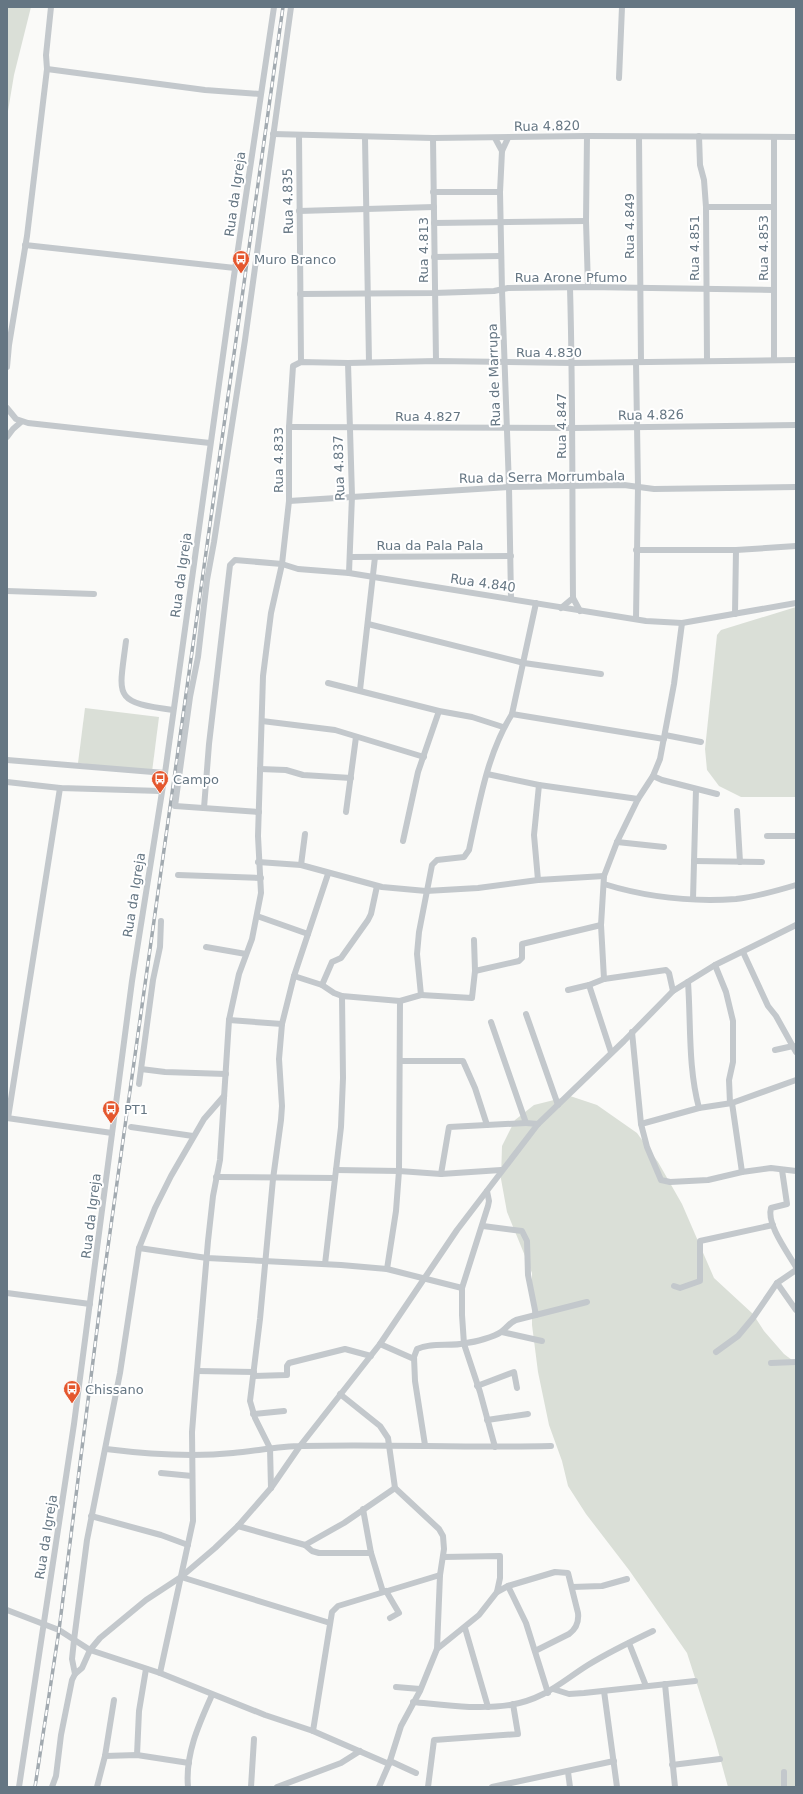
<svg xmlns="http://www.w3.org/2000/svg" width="803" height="1794" font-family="'DejaVu Sans',sans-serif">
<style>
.green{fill:#dadfd7}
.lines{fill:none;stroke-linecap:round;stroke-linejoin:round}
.street{stroke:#c3c8cc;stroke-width:6}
.rail-casing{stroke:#a2aab0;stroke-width:3.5}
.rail{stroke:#fff;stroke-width:2;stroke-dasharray:6;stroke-linecap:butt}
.labels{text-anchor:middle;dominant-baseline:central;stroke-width:4;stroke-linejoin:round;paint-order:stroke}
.street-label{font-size:13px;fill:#657683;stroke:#fff}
.poi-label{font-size:13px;fill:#657683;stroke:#fff;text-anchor:start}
</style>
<rect width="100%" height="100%" fill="#fafaf8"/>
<!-- green -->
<g class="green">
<polygon points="7,7 31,7 14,75 7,117"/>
<polygon points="796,607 796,797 741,797 719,786 707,770 705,749 717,635 721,630"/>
<polygon points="85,708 159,717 152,772 78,763"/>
<polygon points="570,1096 597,1105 637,1133 658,1162 682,1204 714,1278 753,1314 764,1331 784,1354 796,1363 796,1787 728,1787 715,1740 687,1653 629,1570 586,1514 568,1486 562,1461 549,1425 538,1372 532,1325 532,1273 507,1212 501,1179 502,1146 515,1120 534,1105"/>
</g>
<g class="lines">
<!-- street -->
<g class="street">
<polyline points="47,69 205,90 260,94"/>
<polyline points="619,78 622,7"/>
<polyline points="273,134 433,138 587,136 796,137"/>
<polyline points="299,135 301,362"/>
<polyline points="587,136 586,221 588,287"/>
<polyline points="699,136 700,165 704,180 706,207 707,361"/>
<polyline points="639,137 641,362"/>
<polyline points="365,138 369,362"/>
<polyline points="433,138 436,361"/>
<polyline points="495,138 502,151"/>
<polyline points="508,138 502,151 500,192 502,290 509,487 511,598"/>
<polyline points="433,192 500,192"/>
<polyline points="706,207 774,207"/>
<polyline points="299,211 434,207"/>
<polyline points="434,223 586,221"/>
<polyline points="25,245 235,268"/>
<polyline points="434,257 501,256"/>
<path d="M570,288C573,391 572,495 573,598L580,611"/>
<polyline points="300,294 434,293 494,291 508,288 588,287 774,290"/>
<polyline points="774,360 774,137"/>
<polyline points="636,362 638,487 636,619"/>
<polyline points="348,363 352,496 349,573"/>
<polyline points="7,367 9,345 27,236 47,69 46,55 51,7"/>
<polyline points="7,408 16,419 28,423 210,443"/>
<polyline points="289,427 573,428 796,425"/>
<polyline points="7,437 13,429 21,422"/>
<polyline points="289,501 509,487 624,485 654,489 796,487"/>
<polyline points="636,550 736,550 796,546"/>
<polyline points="350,557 511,556"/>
<polyline points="7,591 94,594"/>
<polyline points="561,608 573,598"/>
<polyline points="735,614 736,550"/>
<polyline points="368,624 524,663 601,674"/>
<path d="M126,641C119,697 112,702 173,710"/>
<polyline points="328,683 439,711 472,717 503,727"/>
<polyline points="360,690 375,557"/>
<polyline points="512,714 664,739"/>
<polyline points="262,721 335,730 424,757"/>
<polyline points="665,735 701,742"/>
<polyline points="7,760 165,773"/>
<polyline points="260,769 286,770 303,775 351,778"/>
<polyline points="487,774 539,785 638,799"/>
<polyline points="653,776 662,780 717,794"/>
<polyline points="7,782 60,788 161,791"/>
<polyline points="204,808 209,744 230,565 235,560 282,564 298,569 349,573 646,621 682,623 796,603"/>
<polyline points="737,811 740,862"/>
<polyline points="259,812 175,806 190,697 198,657 207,580 214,542 245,340 291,7"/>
<polyline points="346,812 356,737"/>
<polyline points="767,836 796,836"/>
<polyline points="403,841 418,772 439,711"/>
<polyline points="617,842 664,847"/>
<polyline points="694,861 762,862"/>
<polyline points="258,862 301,865 382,887 426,891 478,888 538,880 604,876"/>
<polyline points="301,865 305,834"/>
<polyline points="178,875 261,878"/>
<polyline points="538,880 534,835 539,785"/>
<path d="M604,884C646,897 692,902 736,899C756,897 776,891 796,885"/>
<polyline points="693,899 696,789"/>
<polyline points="257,916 308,934"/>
<polyline points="206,947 246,954"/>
<polyline points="743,952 768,1006 776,1016 796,1052"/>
<polyline points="715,965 726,992 733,1021 733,1062 729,1080 730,1103"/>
<polyline points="475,971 519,961 522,958 522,944 601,925"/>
<polyline points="294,976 322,985 334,993 342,996 400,1001"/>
<polyline points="604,979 601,925 604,876 617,842 638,799 653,776 660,759 674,684 682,623"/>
<path d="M688,982C691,1025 688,1067 699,1108"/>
<polyline points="322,985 332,962 341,958 368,920 371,914 377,886"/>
<polyline points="589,985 611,1052"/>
<polyline points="568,990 589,985 604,979 666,970 669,973 673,991"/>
<polyline points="421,995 472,998 475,971 474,940"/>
<polyline points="526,1014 558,1105"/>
<polyline points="229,1020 282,1024"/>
<polyline points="491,1022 526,1123 538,1124"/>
<polyline points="632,1032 641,1124 647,1147 661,1180 670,1182 708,1180 742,1172 771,1168 796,1171"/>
<polyline points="775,1050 793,1046"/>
<polyline points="400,1061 463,1061 475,1088 487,1125"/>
<polyline points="141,1069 165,1072 226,1074"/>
<polyline points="139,1084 153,980 160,947 161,921"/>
<polyline points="732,1103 742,1172"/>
<polyline points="7,1118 112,1133"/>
<polyline points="8,1118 60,788"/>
<polyline points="641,1124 699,1108 732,1103 796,1080"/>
<polyline points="131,1127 193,1136"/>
<polyline points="336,1170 399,1171 441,1174 501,1170"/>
<path d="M782,1170L787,1204L771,1208C766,1224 788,1253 796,1267"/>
<polyline points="441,1174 449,1127 526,1123"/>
<polyline points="216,1177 334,1178"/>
<polyline points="487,1191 489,1201 488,1206 462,1288 462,1315 464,1344 480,1392 495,1447"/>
<polyline points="483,1226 522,1231 527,1241 528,1275 536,1315"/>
<polyline points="139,1248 207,1258 341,1265 387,1269 462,1288"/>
<polyline points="325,1264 341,1127 343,1078 342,996"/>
<path d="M387,1269L396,1211L399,1171L400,1001L421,995L417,954L419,932L432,865L437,860L464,857L469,850C479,804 487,754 512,714L536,603"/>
<polyline points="777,1283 796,1310"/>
<polyline points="674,1286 680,1288 700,1281 700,1241 773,1225"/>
<polyline points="7,1293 90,1304"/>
<polyline points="502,1332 542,1341"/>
<polyline points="380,1344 414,1359"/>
<polyline points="716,1352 738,1336 753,1318 777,1283 796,1270"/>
<polyline points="771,1363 796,1362"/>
<polyline points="197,1371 254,1372"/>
<polyline points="254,1376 287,1375 287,1366 289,1363 345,1349 371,1356"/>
<polyline points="477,1386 514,1372 517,1388"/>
<polyline points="340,1394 380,1426 388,1438 395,1488 439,1529 443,1536 444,1549 440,1575 437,1649 420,1691 401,1726 389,1764 379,1787"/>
<polyline points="253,1414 284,1411"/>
<polyline points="487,1420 528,1414"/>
<path d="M425,1445L415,1381L414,1357L417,1349C432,1342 450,1347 466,1343C475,1342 494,1337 501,1332C507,1328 509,1323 516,1320L587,1302"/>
<path d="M106,1449C146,1454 192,1457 233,1453C256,1451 279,1446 302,1446C385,1444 468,1448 551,1446"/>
<polyline points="161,1473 192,1476"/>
<polyline points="271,1488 270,1448 255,1418 250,1401 260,1319 273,1179 281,1120 282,1106 279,1059 282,1024 294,976 328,874"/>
<polyline points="363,1509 371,1553 383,1592"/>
<polyline points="91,1516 161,1535 188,1545"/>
<polyline points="238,1526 305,1545 344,1523 395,1488"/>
<polyline points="305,1545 312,1551 319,1553 371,1553"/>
<polyline points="443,1557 500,1556 500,1578 497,1592"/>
<polyline points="181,1577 330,1623"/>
<polyline points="508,1586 526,1623 548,1693"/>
<polyline points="572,1587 602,1586 627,1579"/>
<polyline points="386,1591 399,1613 390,1618"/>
<polyline points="7,1610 59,1630 90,1650 160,1673 265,1715 313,1731 389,1764"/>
<polyline points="465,1628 488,1707"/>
<polyline points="629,1643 646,1686"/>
<path d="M437,1649L479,1615L497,1592L508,1586L555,1572L568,1573L578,1613C579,1622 576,1629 569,1634L535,1651"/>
<polyline points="160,1673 193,1521 192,1432 195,1394 208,1241 213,1196 220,1160 229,1020 239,974 252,939 261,893 258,836 263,676 271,613 282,564 289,501 289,427 293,366 301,362 348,363 436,361 572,363 796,360"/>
<polyline points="75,1674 72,1659 74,1640 87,1540 120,1373 139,1248 155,1208 171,1176 204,1119 224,1096"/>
<polyline points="665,1684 675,1787"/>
<polyline points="396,1687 420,1689"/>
<polyline points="553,1689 569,1694 584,1693 695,1681"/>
<polyline points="604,1691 617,1787"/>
<path d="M413,1702C445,1705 478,1710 510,1705C545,1699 561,1682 588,1665C609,1652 632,1641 653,1631"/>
<polyline points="313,1731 332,1612 338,1606 440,1575"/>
<polyline points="137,1755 139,1711 146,1669"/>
<polyline points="105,1756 137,1755 189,1763"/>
<polyline points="390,1761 416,1773"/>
<polyline points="672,1765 720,1759"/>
<polyline points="568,1772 570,1787"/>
<polyline points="784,1772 784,1787"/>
<polyline points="19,1787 74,1424 132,981 165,773 234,276 274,7"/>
<polyline points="52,1787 56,1776 61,1735 72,1680 75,1674 82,1668 90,1650 100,1638 146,1600 181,1577 215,1548 238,1526 271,1488 300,1446 380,1344 457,1230 538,1124 624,1041 673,991 715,965 796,925"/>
<polyline points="97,1787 105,1756 114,1700"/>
<path d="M188,1787C185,1754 199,1724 212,1695"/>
<polyline points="251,1787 254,1739"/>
<polyline points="277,1787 341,1763 360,1751"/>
<polyline points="428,1787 434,1740 518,1734 513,1704"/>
<polyline points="492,1787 614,1761"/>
</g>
<defs>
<polyline id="rail" points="35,1787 59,1630 103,1282 283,7"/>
</defs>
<!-- rail casing -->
<use href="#rail" class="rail-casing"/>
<!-- rail -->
<use href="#rail" class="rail"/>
</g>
<!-- icons -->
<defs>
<symbol id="bus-pin" viewBox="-11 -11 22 30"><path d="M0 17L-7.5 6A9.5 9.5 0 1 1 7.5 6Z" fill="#e4572e" stroke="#fff"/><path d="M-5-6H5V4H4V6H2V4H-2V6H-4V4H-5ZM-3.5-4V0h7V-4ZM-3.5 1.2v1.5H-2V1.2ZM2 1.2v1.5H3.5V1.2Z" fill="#fff"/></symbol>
</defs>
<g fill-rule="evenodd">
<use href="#bus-pin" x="231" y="249" width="20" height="27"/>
<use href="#bus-pin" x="150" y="769" width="20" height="27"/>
<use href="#bus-pin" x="101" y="1099" width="20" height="27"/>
<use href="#bus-pin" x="62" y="1379" width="20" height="27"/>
</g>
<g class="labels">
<!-- street labels -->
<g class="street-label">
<text transform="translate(547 126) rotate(-1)">Rua 4.820</text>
<text transform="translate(235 194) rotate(-82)">Rua da Igreja</text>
<text transform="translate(288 201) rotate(-91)">Rua 4.835</text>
<text transform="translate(629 226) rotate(-90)">Rua 4.849</text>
<text transform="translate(694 248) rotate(-90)">Rua 4.851</text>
<text transform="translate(763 248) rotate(-90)">Rua 4.853</text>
<text transform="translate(423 250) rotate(-90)">Rua 4.813</text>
<text x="571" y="277">Rua Arone Pfumo</text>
<text x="549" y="352">Rua 4.830</text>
<text transform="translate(494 375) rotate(-92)">Rua de Marrupa</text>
<text transform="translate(651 415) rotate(-1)">Rua 4.826</text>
<text x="428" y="416">Rua 4.827</text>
<text transform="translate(561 426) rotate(-90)">Rua 4.847</text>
<text transform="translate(278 460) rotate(-90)">Rua 4.833</text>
<text transform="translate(339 468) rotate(-92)">Rua 4.837</text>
<text transform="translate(542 477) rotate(-1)">Rua da Serra Morrumbala</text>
<text x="430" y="545">Rua da Pala Pala</text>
<text transform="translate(181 575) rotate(-82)">Rua da Igreja</text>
<text transform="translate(483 583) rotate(8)">Rua 4.840</text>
<text transform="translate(134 895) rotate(-81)">Rua da Igreja</text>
<text transform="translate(91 1216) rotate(-83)">Rua da Igreja</text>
<text transform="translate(46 1537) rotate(-81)">Rua da Igreja</text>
</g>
<!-- poi labels -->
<g class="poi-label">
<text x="254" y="259">Muro Branco</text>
<text x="173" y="779">Campo</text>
<text x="124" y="1109">PT1</text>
<text x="85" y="1389">Chissano</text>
</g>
</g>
<!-- border -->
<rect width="803" height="1794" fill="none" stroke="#657683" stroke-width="16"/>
</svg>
